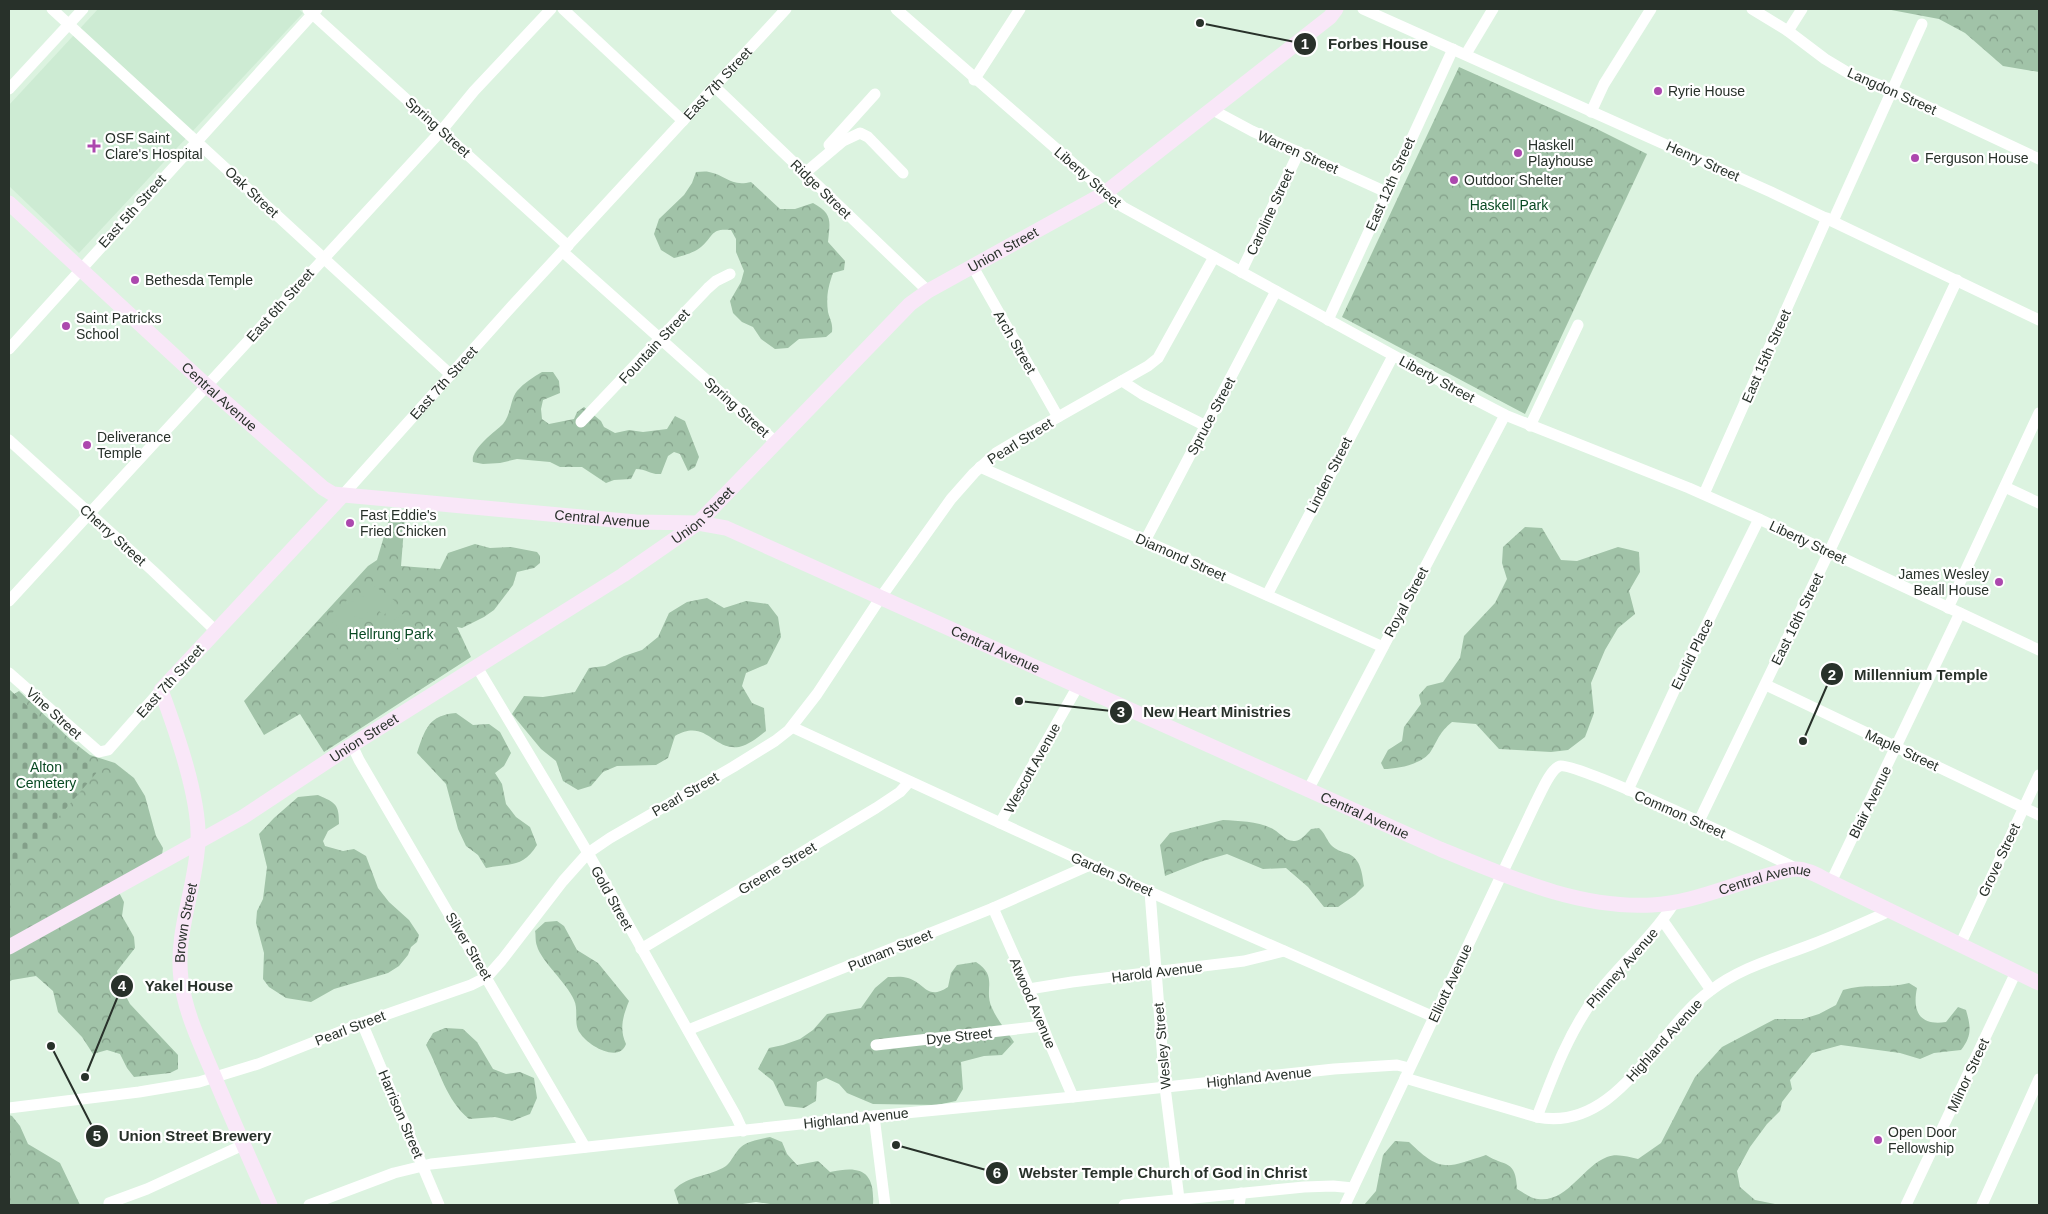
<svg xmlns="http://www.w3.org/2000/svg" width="2048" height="1214" font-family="Arial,sans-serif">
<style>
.built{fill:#cdebd3}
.forest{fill:url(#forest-crowns)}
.cemetery{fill:url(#cemetery-stones)}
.pitch{fill:#a1c3a8}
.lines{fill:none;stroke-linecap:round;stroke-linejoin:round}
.street{stroke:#fff;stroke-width:11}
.secondary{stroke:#f9e7f8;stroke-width:15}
.poi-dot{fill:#ac48ae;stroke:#fff;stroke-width:2}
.labels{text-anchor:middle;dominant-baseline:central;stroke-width:4.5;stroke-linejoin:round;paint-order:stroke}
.street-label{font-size:14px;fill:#28312a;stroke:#fff}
.poi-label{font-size:14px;fill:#28312a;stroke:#fff;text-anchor:start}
.park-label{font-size:14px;fill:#084922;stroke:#fff}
.leader{fill:none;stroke:#28312a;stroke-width:2}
.callout-dot{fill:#28312a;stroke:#fff;stroke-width:2}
.mark-label{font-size:15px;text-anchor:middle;font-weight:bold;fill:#fff}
.callout-label{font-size:15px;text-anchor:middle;font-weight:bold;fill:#28312a;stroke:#fff;stroke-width:4.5;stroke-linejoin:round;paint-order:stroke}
</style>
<defs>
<pattern id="forest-crowns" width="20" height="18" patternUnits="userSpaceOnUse" patternTransform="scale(1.25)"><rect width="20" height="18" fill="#a1c3a8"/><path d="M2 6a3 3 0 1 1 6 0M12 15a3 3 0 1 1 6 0" fill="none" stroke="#839f89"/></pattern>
<pattern id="cemetery-stones" width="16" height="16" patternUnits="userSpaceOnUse" patternTransform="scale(1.25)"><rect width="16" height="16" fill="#a1c3a8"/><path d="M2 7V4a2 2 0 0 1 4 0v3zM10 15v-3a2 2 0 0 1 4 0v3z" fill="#839f89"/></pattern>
</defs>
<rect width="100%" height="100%" fill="#dcf3e0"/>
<!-- built -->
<polygon class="built" points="98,9 298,9 303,13 79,253 9,186 9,105"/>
<!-- forest -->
<g class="forest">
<polygon points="1886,9 2039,9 2039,72 2003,66 1965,33 1939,19"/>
<polygon points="1459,67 1595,128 1647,154 1525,414 1342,317"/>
<path d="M696,172C700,172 705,171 709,172C726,175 730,187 751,182L780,209H795L813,203C833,214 830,221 828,242L845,261L844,270L833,273C828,287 826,297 828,312C830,320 833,323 832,332L826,337L799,339L788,348L775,349L761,339L753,327L742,322L733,313L730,301L741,282L744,271L736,252V239L731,230C710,228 714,236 701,247C694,253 682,256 674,258L661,250L654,234L659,219L684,195L692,183Z"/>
<path d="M542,372H553L559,381L560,393L543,400L541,409L542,419L549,424L574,419L577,412L584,407L601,421L604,427L615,433L629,430L643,432L667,429L675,416L685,421L699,457L695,467L688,471L680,454L674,452L668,456L661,474C651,475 646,469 636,469L631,479L614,480L606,483L582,467H560L550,462L517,459L500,463L483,464L473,462C470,449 495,432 503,424C511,415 510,400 517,391C524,383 533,377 542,372Z"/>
<polygon points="405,515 401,566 440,569 448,553 475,544 490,548 511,547 537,552 540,556 540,563 534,568 517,572 513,585 494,610 484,617 462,628 457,627 471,657 324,752 300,714 264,735 244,701 368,566 377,560 390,516"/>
<path d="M1525,527L1542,528L1561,560L1577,561L1618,547L1639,552L1640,572L1629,591L1635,614L1618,628L1605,650L1591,683L1594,713L1585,737L1568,750L1551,752L1499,749L1476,724L1452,722C1439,733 1439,738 1431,751C1423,764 1398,769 1384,769L1381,763L1388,750L1402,741L1404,727L1421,704L1419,695L1427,686L1443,682L1460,658L1464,636L1495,603L1507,579L1502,563L1503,547Z"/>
<path d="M707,598L724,608L746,601L768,604L778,617L781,637L767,664L746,673L742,686L752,703L764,708L766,731C758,737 749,745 739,747C713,751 706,718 675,736L668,758L656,765L617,766L603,772L591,786L578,790L563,781L556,761L541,749L512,714L524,696L543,697L575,692L589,668L605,666L624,656L642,650L658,637L669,613L687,602Z"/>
<polygon points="19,691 72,741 90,755 115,763 134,778 145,796 156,836 163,848 162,855 114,883 124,902 122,916 134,937 135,948 117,971 120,985 130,1004 178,1055 178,1069 170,1073 134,1077 127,1068 120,1054 107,1050 93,1054 82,1037 58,1012 53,991 36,976 12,980 9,982 9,697"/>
<path d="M456,713L473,725L489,724L500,732L511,753L504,766L495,773L502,784L506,804L516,817L530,827L537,845C523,868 510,863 486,868L478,855L466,846L458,829L446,784L417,753C425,729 429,715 456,713Z"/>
<path d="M318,795C336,803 339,804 339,824L328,831L323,841L325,846L343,851L354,849L366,856L378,888L389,902L409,920L419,935L417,942L411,947L408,955L399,966L388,973L334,989L311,1002L286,998L269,987L263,979L264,953L256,923L257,911L263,899L267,867L259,834L274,818L298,797Z"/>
<path d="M1223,820C1238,821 1257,821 1271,828C1279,831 1285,842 1295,841C1302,840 1306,834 1311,829L1319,828C1325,833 1326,839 1331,845C1336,850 1342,852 1349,854C1361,860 1362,873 1364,886L1355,895L1338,907H1324L1308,887L1286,868L1263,869L1227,854L1203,861L1165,876L1160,845L1170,833Z"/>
<path d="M557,921L564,926L577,950L598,963L629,1001C623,1016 619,1029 626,1044C619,1064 587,1045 580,1033C573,1024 579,1010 574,1000C567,983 541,961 537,946C535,941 536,935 535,931L545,922Z"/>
<path d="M976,962C999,977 983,989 992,1008C997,1020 1007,1031 1014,1042L1002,1055L984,1056L961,1062L963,1089L956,1101L937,1105L873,1104L847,1093L839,1084L826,1078L817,1082L816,1101L804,1108L785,1106L773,1081L758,1069L769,1048L783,1045L800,1039L813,1030L827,1014L861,1008L875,988L888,977C894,977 902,976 908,978C925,983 927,1001 948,987L951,973L957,965Z"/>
<path d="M1909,983L1917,988C1912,1012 1920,1026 1946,1022L1958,1007L1966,1010C1971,1027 1972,1036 1961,1050L1934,1053L1920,1059L1900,1053L1841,1045L1812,1053L1790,1080L1792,1089L1782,1102L1780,1111L1767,1124L1750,1147L1737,1171L1740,1187L1755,1200L1780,1205H1364L1376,1191L1383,1155L1395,1141L1409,1142C1441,1173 1446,1168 1486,1155C1505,1167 1516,1159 1517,1189C1523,1192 1531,1199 1538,1199C1567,1203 1583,1166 1607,1157C1617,1153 1628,1157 1638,1159L1661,1143L1695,1077L1722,1047L1775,1019H1803L1819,1014L1836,1005L1843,990C1865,983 1887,989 1909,983Z"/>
<path d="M445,1028L463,1029L477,1042L493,1069L506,1074L520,1072L534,1078L537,1098L530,1114L512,1121L495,1117L469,1119C446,1100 440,1071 426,1045L433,1033Z"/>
<polygon points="9,1115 12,1116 20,1126 28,1144 60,1163 80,1205 9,1205"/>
<path d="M770,1137L782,1142L787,1154L797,1165L818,1161L830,1172C861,1165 875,1171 873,1205H777L756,1202L736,1205H679L674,1190C688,1175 709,1177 726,1166C732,1161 735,1152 741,1147C748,1141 761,1139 770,1137Z"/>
</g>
<!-- cemetery -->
<polygon class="cemetery" points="9,689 98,771 9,875"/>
<!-- pitch -->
<g class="pitch">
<polygon points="372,584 395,601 384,615 379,611 374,616 368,612 362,619 355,616 344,632 327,619 338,606 341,607 348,599 353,602 359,595 363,597"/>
<polygon points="406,612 420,633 386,656 372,634"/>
</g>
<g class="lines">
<!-- street -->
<g class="street">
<polyline points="52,9 451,375"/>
<polyline points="563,9 683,121"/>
<polyline points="896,9 1123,207 1451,387 1505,415 1689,488 1759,519 2039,650"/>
<polyline points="1363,9 1771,192 2039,320"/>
<polyline points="1752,9 1788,31 1825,59 1850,74 1892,90 2039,159"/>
<polyline points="308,10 568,246"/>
<polyline points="1788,31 1802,9"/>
<polyline points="1466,54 1493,9"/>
<polyline points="974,80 1020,9"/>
<polyline points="715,87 928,291"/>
<polyline points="9,89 83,9"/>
<polyline points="1211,109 1252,131 1386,192"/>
<polyline points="1591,112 1604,84 1651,9"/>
<polyline points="829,145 875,94"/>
<polyline points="805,173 843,141 860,133 868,137 903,173"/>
<polyline points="1833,221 1922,24"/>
<polyline points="563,252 777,443"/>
<polyline points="973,267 1058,417"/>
<polyline points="1241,272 1299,152"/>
<polyline points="1328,320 1453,49"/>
<polyline points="9,349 317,9"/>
<polyline points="1122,381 1142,394 1206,426"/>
<polyline points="581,422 708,288 716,281 730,274"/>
<polyline points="1530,426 1578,325"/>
<polyline points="9,440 153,571 216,631"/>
<polyline points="980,467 1383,647"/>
<polyline points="2005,487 2039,503"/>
<polyline points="1704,494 1827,218"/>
<path id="s1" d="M342,496L513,305L786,9"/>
<polyline points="1145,541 1276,291"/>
<polyline points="1267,595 1393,356"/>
<polyline points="9,601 442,130 474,91 551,9"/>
<polyline points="1948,608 2039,413"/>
<polyline points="477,667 588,853 736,1116 743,1131"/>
<polyline points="9,673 99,752 108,750 161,690"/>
<polyline points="1766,685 2039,815"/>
<polyline points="792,727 1150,892 1434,1017"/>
<polyline points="352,745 359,760 585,1147"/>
<polyline points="1308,790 1505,415"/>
<polyline points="1628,790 1681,676 1759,519"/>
<polyline points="1699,821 1829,552 1957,280"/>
<polyline points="1000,823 1078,686"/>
<polyline points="1831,882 1960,613"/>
<polyline points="1150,892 1165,1087 1179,1199"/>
<polyline points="993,908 1029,989 1047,1037 1073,1097"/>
<polyline points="1663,921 1711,990"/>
<polyline points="1960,945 2039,775"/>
<polyline points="641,949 876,808 900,792 909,782"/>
<polyline points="1029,989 1072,982 1244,961 1284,951"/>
<polyline points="362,1023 439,1205"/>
<polyline points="688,1030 993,908 1090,865"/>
<polyline points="876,1045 1043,1026"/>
<path d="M1405,1078L1537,1117C1618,1133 1656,1030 1710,991C1741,967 1777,958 1813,944C1839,934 1865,922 1890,911"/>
<polyline points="9,1108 139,1092 199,1082 258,1064 362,1023 471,985 487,977 502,960 563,881 588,853 610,838 733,767 775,741 789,730 817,694 881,597 951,499 974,473 996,453 1021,438 1148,366 1158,358 1214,257"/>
<polyline points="874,1116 885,1205"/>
<path d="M1537,1117C1553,1075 1568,1034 1595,997C1620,964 1652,938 1674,903"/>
<polyline points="109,1203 147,1189 243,1145"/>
<polyline points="309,1205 394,1173 431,1164 874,1116 1073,1097 1334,1069 1397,1065 1409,1068"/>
<polyline points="1124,1205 1304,1187 1333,1186 1353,1188"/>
<polyline points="1239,1205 1241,1193"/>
<path d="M1345,1205L1535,804C1540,795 1550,769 1560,766C1576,761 1770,855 1797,869"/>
<polyline points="1906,1205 2016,972"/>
<polyline points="1982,1205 2039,1079"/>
</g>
<!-- secondary -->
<g class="secondary">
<path id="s2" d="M9,203L207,386L323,488L333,494L636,522L698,523L726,528L1440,849C1507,876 1577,909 1652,905C1690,903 1725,887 1762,877C1773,874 1784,870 1796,869C1808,869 1820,877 1831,882L2039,983"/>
<path id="s3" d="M9,947L243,817L352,745L623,575L698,523L910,304L928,291L1105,193L1330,17L1336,9"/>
<path id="s4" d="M270,1205C251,1162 232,1119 214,1076C201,1045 185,1013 181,979C175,932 196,888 198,841C200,798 176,731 161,690L342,496"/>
</g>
</g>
<!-- markers -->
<g class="poi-dot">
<circle cx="1658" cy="91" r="5"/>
<path d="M91.5 138.5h5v5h5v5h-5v5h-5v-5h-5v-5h5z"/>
<circle cx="1518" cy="153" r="5"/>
<circle cx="1915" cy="158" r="5"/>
<circle cx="1454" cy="180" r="5"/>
<circle cx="135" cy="280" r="5"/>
<circle cx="66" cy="326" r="5"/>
<circle cx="87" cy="445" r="5"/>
<circle cx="350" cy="523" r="5"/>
<circle cx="1999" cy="582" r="5"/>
<circle cx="1878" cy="1140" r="5"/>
</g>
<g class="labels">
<!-- street labels -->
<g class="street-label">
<text stroke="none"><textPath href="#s1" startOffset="558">East 7th Street</textPath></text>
<text transform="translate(1892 91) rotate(24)">Langdon Street</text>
<text transform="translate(438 127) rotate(42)">Spring Street</text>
<text transform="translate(1298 152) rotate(24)">Warren Street</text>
<text transform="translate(1703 161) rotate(24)">Henry Street</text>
<text transform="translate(1088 177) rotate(41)">Liberty Street</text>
<text transform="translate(1390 184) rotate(-66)">East 12th Street</text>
<text transform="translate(821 189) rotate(44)">Ridge Street</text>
<text transform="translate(252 192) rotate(43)">Oak Street</text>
<text transform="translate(132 211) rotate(-48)">East 5th Street</text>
<text transform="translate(1270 212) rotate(-65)">Caroline Street</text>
<text stroke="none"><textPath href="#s3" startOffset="1222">Union Street</textPath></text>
<text transform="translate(280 305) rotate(-48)">East 6th Street</text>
<text transform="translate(1015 342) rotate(60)">Arch Street</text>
<text transform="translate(654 346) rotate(-47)">Fountain Street</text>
<text transform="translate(1766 356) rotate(-66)">East 15th Street</text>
<text transform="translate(1437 379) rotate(28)">Liberty Street</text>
<text stroke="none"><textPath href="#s1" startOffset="152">East 7th Street</textPath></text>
<text stroke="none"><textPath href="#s2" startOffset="286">Central Avenue</textPath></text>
<text transform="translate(737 407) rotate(42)">Spring Street</text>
<text transform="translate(1211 416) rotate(-62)">Spruce Street</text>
<text transform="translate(1020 441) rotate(-32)">Pearl Street</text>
<text transform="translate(1329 475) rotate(-63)">Linden Street</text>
<text stroke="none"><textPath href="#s3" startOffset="818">Union Street</textPath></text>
<text stroke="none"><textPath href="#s2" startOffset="706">Central Avenue</textPath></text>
<text transform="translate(113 535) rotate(42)">Cherry Street</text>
<text transform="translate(1808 542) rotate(25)">Liberty Street</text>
<text transform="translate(1181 557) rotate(24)">Diamond Street</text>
<text transform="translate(1406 602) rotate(-62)">Royal Street</text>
<text transform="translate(1797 619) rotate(-64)">East 16th Street</text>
<text stroke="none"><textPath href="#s2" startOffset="1126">Central Avenue</textPath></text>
<text transform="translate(1692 654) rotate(-64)">Euclid Place</text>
<text transform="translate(170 681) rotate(-48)">East 7th Street</text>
<text transform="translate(54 713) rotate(42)">Vine Street</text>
<text stroke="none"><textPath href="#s3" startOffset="412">Union Street</textPath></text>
<text transform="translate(1902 750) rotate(25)">Maple Street</text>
<text transform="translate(1032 768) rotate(-61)">Wescott Avenue</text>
<text transform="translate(685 794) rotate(-30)">Pearl Street</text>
<text transform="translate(1870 802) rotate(-64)">Blair Avenue</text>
<text transform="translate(1680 814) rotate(24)">Common Street</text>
<text stroke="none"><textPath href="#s2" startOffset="1531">Central Avenue</textPath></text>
<text transform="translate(1999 860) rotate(-65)">Grove Street</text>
<text transform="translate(777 868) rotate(-31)">Greene Street</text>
<text transform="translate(1112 874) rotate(24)">Garden Street</text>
<text stroke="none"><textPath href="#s2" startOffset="1951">Central Avenue</textPath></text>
<text transform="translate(612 898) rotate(61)">Gold Street</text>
<text stroke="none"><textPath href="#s4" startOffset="300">Brown Street</textPath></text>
<text transform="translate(469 946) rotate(59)">Silver Street</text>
<text transform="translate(890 950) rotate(-22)">Putnam Street</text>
<text transform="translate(1622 968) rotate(-49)">Phinney Avenue</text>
<text transform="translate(1157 972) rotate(-7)">Harold Avenue</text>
<text transform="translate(1450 983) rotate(-65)">Elliott Avenue</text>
<text transform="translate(1033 1003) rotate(67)">Atwood Avenue</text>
<text transform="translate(350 1028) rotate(-21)">Pearl Street</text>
<text transform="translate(959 1036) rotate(-6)">Dye Street</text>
<text transform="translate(1664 1040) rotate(-48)">Highland Avenue</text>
<text transform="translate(1162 1046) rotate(-95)">Wesley Street</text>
<text transform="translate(1968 1075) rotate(-65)">Milnor Street</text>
<text transform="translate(1259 1077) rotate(-6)">Highland Avenue</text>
<text transform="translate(401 1114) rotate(67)">Harrison Street</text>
<text transform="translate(856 1118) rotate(-6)">Highland Avenue</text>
</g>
<!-- poi labels -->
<g class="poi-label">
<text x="1668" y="91">Ryrie House</text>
<text x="105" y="138">OSF Saint<tspan x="105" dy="16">Clare's Hospital</tspan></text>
<text x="1528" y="145">Haskell<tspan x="1528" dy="16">Playhouse</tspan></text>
<text x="1925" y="158">Ferguson House</text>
<text x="1464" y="180">Outdoor Shelter</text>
<text x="145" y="280">Bethesda Temple</text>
<text x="76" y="318">Saint Patricks<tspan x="76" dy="16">School</tspan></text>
<text x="97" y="437">Deliverance<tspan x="97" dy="16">Temple</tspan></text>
<text x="360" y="515">Fast Eddie's<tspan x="360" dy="16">Fried Chicken</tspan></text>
<text x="1989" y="574" text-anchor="end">James Wesley<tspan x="1989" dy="16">Beall House</tspan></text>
<text x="1888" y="1132">Open Door<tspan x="1888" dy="16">Fellowship</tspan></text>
</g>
<!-- park labels -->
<g class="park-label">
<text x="1509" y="205">Haskell Park</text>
<text x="391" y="634">Hellrung Park</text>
<text x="46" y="767">Alton<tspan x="46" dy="16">Cemetery</tspan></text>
</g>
</g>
<!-- callouts -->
<path class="leader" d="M1200 23L1305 44M1803 741L1832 674M1019 701L1121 712M85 1077L122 986M51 1046L97 1136M896 1145L997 1173"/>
<g class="callout-dot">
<circle cx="1200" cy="23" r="5"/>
<circle cx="1803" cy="741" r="5"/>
<circle cx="1019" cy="701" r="5"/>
<circle cx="85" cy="1077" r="5"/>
<circle cx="51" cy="1046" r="5"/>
<circle cx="896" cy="1145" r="5"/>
<circle cx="1305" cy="44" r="12"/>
<circle cx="1832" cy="674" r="12"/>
<circle cx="1121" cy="712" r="12"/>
<circle cx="122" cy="986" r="12"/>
<circle cx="97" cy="1136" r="12"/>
<circle cx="997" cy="1173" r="12"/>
</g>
<g class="mark-label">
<text x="1305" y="49">1</text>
<text x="1832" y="680">2</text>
<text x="1121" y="717">3</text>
<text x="122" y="991">4</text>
<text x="97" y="1141">5</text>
<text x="997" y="1178">6</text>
</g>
<g class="callout-label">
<text x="1378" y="49">Forbes House</text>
<text x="1921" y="680">Millennium Temple</text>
<text x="1217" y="717">New Heart Ministries</text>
<text x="189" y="991">Yakel House</text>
<text x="195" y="1141">Union Street Brewery</text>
<text x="1163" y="1178">Webster Temple Church of God in Christ</text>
</g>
<!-- border -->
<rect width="2048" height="1214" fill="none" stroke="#28312a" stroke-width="20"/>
</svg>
